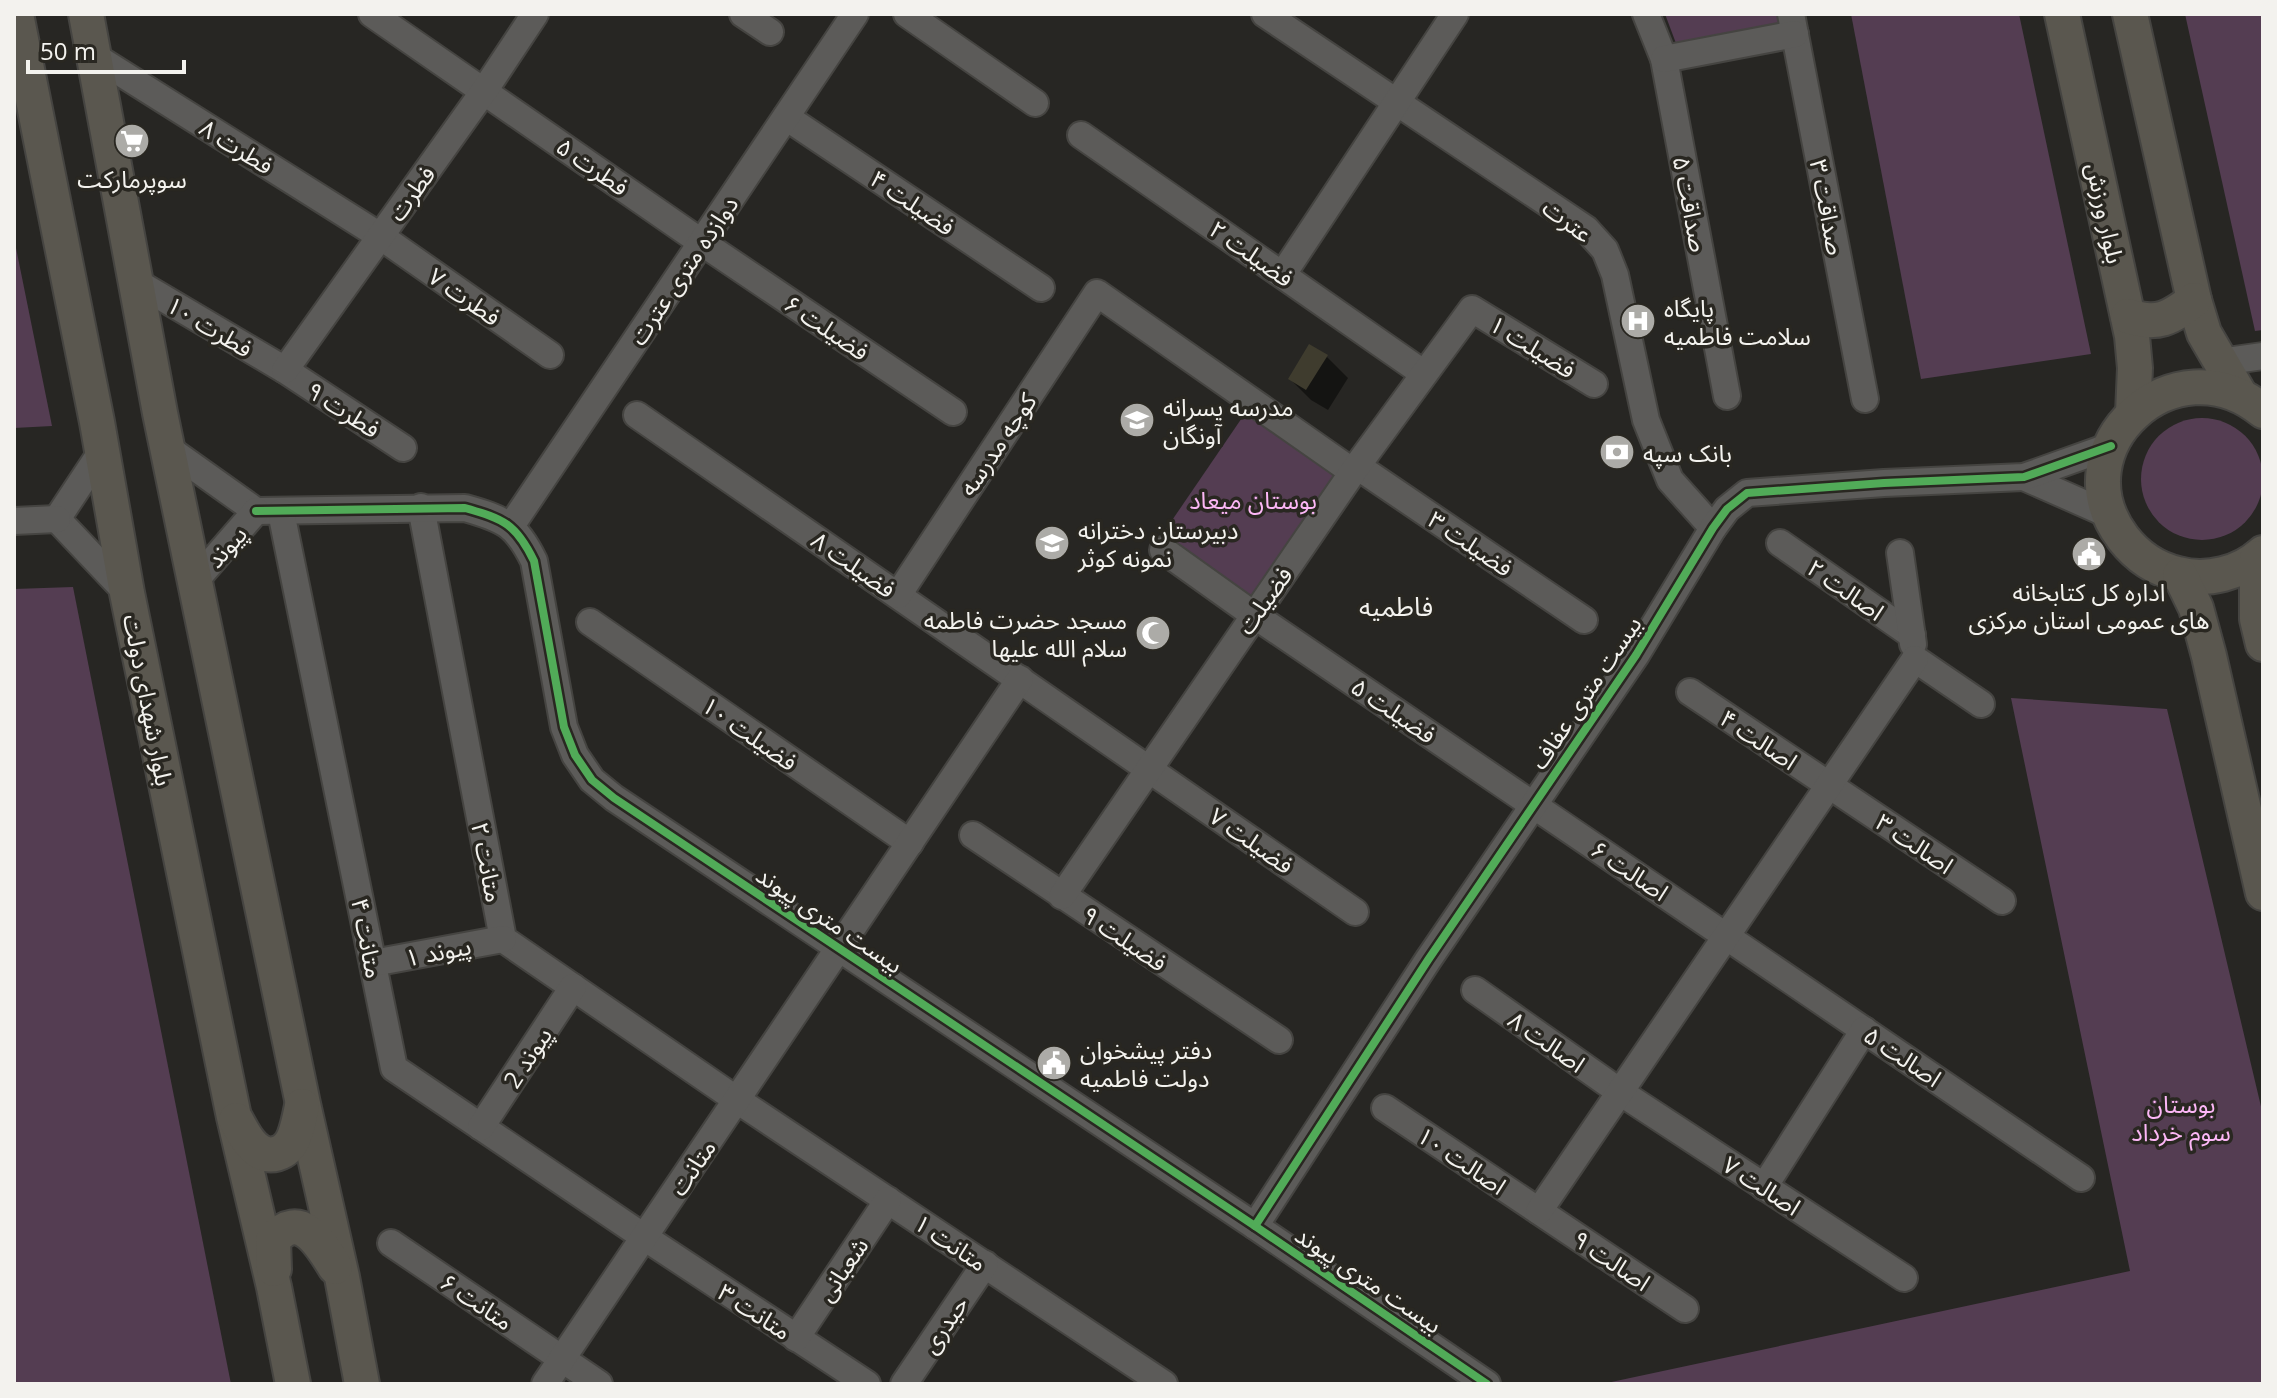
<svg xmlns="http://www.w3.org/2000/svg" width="2277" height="1398" font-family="'Open Sans','Noto Sans Arabic',sans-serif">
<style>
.green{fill:#543d52}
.shadow{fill:#0007}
.building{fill:#3f3c2e}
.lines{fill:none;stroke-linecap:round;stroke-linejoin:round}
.minor-casing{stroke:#454441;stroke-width:30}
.major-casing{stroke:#454441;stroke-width:38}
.minor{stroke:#5c5b59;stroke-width:26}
.major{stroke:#5a574f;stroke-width:34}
.cycleway-casing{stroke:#292721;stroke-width:13}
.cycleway{stroke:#51ab58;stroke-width:8}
.labels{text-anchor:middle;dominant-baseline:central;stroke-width:7;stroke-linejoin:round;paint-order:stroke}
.street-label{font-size:24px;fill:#f3f2ee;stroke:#292721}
.poi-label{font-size:24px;fill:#f3f2ee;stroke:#292721;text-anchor:start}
.park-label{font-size:24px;fill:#fcb7f6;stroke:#292721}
.neighbourhood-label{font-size:26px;fill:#f3f2ee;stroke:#292721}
</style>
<rect width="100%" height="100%" fill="#272623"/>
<!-- green -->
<g class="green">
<polygon points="1665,14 1780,14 1782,26 1677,46"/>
<polygon points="1851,14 2019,14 2091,354 1921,379"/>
<polygon points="2185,14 2263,14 2263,330 2255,331"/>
<polygon points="14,238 52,426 14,428"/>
<polygon points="1248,409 1337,471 1250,598 1162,535"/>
<circle cx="2202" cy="479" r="61"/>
<polygon points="73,587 231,1384 14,1384 14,589"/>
<polygon points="2011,698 2167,709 2263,1115 2263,1384 1602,1384 2130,1271"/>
</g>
<!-- shadow -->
<polygon class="shadow" points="1327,357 1348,378 1328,410 1311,400 1290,379"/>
<!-- building -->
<polygon class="building" points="1309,344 1328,355 1306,390 1288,379"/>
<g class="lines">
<defs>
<g id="minor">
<polyline points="372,14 701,242 953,412"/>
<polyline points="743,14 770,32"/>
<polyline points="907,14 1035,103"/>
<polyline points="1265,14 1586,229 1605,250 1615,275 1646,420 1670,480 1713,528"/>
<polyline points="1646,14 1664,59 1727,396"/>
<polyline points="1791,14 1865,399"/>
<polyline points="94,56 380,236 550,355"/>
<polyline points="1664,59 1795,34"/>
<polyline points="786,117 1041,288"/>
<polyline points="1081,135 1423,373"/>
<polyline points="1283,274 1455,14"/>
<polyline points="136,282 285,370 403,448"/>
<polyline points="2220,362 2263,356"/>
<polyline points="285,370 484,91 535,14"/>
<polyline points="637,415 1355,912"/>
<polyline points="169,449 256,511"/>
<polyline points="1357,466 1584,620"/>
<polyline points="2024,477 2110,515"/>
<polyline points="421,507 503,939 737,1100 1164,1384"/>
<path d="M256,511L465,508C504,519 516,524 534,561L564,727L575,755L592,780L614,798L1255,1226L1487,1384"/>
<polyline points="281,512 394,1068 644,1237 867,1384"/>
<polyline points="57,519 127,593"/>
<polyline points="57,519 102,451"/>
<polyline points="14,521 57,519"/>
<polyline points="511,526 855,14"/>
<polyline points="1780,543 1912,635"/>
<polyline points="1163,550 1254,615 2081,1178"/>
<polyline points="1900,553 1913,644"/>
<polyline points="195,581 256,511"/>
<polyline points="898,595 1097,293 1353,472"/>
<polyline points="590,622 910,843"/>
<polyline points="1915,659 1981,704"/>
<polyline points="1690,692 2002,901"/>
<polyline points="973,835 1279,1040"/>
<polyline points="1062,896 1357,466 1472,309 1594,384"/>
<polyline points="373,963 503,939"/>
<polyline points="1475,990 1620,1092 1904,1278"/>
<polyline points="1385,1108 1685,1309"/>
<polyline points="481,1127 573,987"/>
<polyline points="1764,1187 1864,1030"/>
<polyline points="1539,1211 1915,659"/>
<polyline points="1255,1226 1428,960 1636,655 1713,528 1727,509 1747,493 1884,483 2024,477 2111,446"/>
<polyline points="391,1243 599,1384"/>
<polyline points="796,1338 888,1200"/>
<polyline points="545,1384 1020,679"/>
<polyline points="904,1384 985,1264"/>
</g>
<g id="major">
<polyline points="16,14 97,422 127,593 234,1117 274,1287 293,1384"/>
<polyline points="86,14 160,413 303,1104 342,1277 362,1384"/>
<polyline points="2062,14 2132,336 2135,368 2133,413"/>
<polyline points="2130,14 2194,300 2204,333 2240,395"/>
<path d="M2128,316C2158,326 2170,318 2194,300"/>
<path d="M2263,411C2175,338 2055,448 2123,538C2137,556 2156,569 2178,574C2207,582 2241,573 2263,553"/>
<polyline points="2257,558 2257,619 2263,644"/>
<polyline points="2180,575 2196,608 2209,656 2263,893"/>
<path d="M236,1120C241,1129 246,1140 254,1147C268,1161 287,1154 294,1137C298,1127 300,1116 302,1106"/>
<path d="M274,1269L273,1240C300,1208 321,1244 335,1267"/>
</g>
</defs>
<!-- minor casing -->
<use href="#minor" class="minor-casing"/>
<!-- major casing -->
<use href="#major" class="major-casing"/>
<!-- minor -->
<use href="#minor" class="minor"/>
<!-- major -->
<use href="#major" class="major"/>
<defs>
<g id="cycleway">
<path d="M256,511L465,508C504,519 516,524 534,561L564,727L575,755L592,780L614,798L1255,1226L1487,1384"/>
<polyline points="1255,1226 1428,960 1636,655 1713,528 1727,509 1747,493 1884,483 2024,477 2111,446"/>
</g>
</defs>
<!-- cycleway casing -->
<use href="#cycleway" class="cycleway-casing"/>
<!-- cycleway -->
<use href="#cycleway" class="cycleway"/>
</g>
<!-- icons -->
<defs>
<symbol id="supermarket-disc" viewBox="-11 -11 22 22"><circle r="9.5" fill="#acaba7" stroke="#292721"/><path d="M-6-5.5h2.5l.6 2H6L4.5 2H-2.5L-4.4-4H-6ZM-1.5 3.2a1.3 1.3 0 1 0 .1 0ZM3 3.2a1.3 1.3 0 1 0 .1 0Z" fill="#fff"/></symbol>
<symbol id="hospital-disc" viewBox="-11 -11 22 22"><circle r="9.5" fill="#acaba7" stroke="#292721"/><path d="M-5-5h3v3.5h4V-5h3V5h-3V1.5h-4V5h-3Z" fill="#fff"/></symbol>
<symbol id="school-disc" viewBox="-11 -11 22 22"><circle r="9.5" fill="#acaba7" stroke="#292721"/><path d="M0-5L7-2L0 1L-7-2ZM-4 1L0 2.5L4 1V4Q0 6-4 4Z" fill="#fff"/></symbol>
<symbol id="bank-disc" viewBox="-11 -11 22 22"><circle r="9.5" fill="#acaba7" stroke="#292721"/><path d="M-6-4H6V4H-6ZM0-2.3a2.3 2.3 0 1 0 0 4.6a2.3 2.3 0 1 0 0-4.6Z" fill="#fff"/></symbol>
<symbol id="civic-disc" viewBox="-11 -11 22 22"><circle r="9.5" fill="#acaba7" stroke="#292721"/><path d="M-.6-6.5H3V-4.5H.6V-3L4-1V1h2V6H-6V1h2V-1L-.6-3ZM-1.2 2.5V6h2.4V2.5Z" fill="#fff"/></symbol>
<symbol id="mosque-disc" viewBox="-11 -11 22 22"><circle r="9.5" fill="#acaba7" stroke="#292721"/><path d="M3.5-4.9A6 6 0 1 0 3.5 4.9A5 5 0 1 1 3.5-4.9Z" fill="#fff"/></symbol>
</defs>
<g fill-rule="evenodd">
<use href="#supermarket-disc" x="112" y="121" width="40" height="40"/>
<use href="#hospital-disc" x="1618" y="301" width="40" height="40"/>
<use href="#school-disc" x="1117" y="400" width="40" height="40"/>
<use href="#bank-disc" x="1597" y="432" width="40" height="40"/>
<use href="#school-disc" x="1032" y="523" width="40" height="40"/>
<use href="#civic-disc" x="2069" y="534" width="40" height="40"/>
<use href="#mosque-disc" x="1133" y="613" width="40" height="40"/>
<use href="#civic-disc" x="1034" y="1043" width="40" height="40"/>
</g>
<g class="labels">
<!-- street labels -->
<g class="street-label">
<text transform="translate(237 146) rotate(32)">فطرت ۸</text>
<text transform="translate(593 166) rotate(35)">فطرت ۵</text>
<text transform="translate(411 193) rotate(-54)">فطرت</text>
<text transform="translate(913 202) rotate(34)">فضیلت ۴</text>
<text transform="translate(1691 204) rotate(79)">صداقت ۵</text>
<text transform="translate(1828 207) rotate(79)">صداقت ۳</text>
<text transform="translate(2106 213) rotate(78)">بلوار ورزش</text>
<text transform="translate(1568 220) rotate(37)">عترت</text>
<text transform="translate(1252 253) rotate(35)">فضیلت ۲</text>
<text transform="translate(683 270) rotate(-56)">دوازده متری عترت</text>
<text transform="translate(465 296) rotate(35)">فطرت ۷</text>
<text transform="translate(210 326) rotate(31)">فطرت ۱۰</text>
<text transform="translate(827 327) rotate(34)">فضیلت ۶</text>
<text transform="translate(1533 346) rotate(32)">فضیلت ۱</text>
<text transform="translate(344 409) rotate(33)">فطرت ۹</text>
<text transform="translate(997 444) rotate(-56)">کوچه مدرسه</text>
<text transform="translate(1471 543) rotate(34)">فضیلت ۳</text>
<text transform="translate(226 546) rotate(-48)">پیوند</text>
<text transform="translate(854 564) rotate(35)">فضیلت ۸</text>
<text transform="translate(1846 589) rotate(35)">اصالت ۲</text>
<text transform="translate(1264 600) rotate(-55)">فضیلت</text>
<text transform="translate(1585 692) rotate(-56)">بیست متری عفاف</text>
<text transform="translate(149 700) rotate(79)">بلوار شهدای دولت</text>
<text transform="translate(1394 710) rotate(34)">فضیلت ۵</text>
<text transform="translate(750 733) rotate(35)">فضیلت ۱۰</text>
<text transform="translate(1759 739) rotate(34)">اصالت ۴</text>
<text transform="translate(1252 840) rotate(35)">فضیلت ۷</text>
<text transform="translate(1915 843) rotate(34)">اصالت ۳</text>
<text transform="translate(488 862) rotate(79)">متانت ۲</text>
<text transform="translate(1630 870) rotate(34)">اصالت ۶</text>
<text transform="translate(830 919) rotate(34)">بیست متری پیوند</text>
<text transform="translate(368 938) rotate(79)">متانت ۴</text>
<text transform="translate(1125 938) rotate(34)">فضیلت ۹</text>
<text transform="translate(438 951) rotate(-11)">پیوند ۱</text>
<text transform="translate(1547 1041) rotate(35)">اصالت ۸</text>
<text transform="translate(1903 1056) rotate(34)">اصالت ۵</text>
<text transform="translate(527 1057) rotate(-57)">پیوند 2</text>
<text transform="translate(1462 1160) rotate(34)">اصالت ۱۰</text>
<text transform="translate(692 1167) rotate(-56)">متانت</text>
<text transform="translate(1762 1185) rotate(33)">اصالت ۷</text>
<text transform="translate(951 1242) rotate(34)">متانت ۱</text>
<text transform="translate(1612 1260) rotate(34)">اصالت ۹</text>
<text transform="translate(842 1269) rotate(-56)">شعبانی</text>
<text transform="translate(1369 1279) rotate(34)">بیست متری پیوند</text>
<text transform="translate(477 1301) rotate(34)">متانت ۶</text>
<text transform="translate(755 1311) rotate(33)">متانت ۳</text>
<text transform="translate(944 1324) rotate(-56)">حیدری</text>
</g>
<!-- poi labels -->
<g class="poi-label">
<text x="132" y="178" text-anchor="middle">سوپرمارکت</text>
<text x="1664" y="307">پایگاه<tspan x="1664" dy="28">سلامت فاطمیه</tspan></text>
<text x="1163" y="406">مدرسه پسرانه<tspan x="1163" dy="28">آونگان</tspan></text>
<text x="1643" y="452">بانک سپه</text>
<text x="1078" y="529">دبیرستان دخترانه<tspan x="1078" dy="28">نمونه کوثر</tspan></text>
<text x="2089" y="591" text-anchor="middle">اداره کل کتابخانه<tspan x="2089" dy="28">های عمومی استان مرکزی</tspan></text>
<text x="1127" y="619" text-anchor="end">مسجد حضرت فاطمه<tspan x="1127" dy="28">سلام الله علیها</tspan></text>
<text x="1080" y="1049">دفتر پیشخوان<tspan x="1080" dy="28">دولت فاطمیه</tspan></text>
</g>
<!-- park labels -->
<g class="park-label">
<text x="1253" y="499">بوستان میعاد</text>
<text x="2181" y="1103">بوستان<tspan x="2181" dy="28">سوم خرداد</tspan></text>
</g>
<!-- neighbourhood labels -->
<g class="neighbourhood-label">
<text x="1396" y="606">فاطمیه</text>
</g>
</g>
<!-- border -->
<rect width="2277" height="1398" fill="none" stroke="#f3f2ee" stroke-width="32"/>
<!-- scale -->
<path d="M28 60v12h156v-12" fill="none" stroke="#f3f2ee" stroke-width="4"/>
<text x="40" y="60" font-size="24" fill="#f3f2ee" stroke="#292721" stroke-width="6" paint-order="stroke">50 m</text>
</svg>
